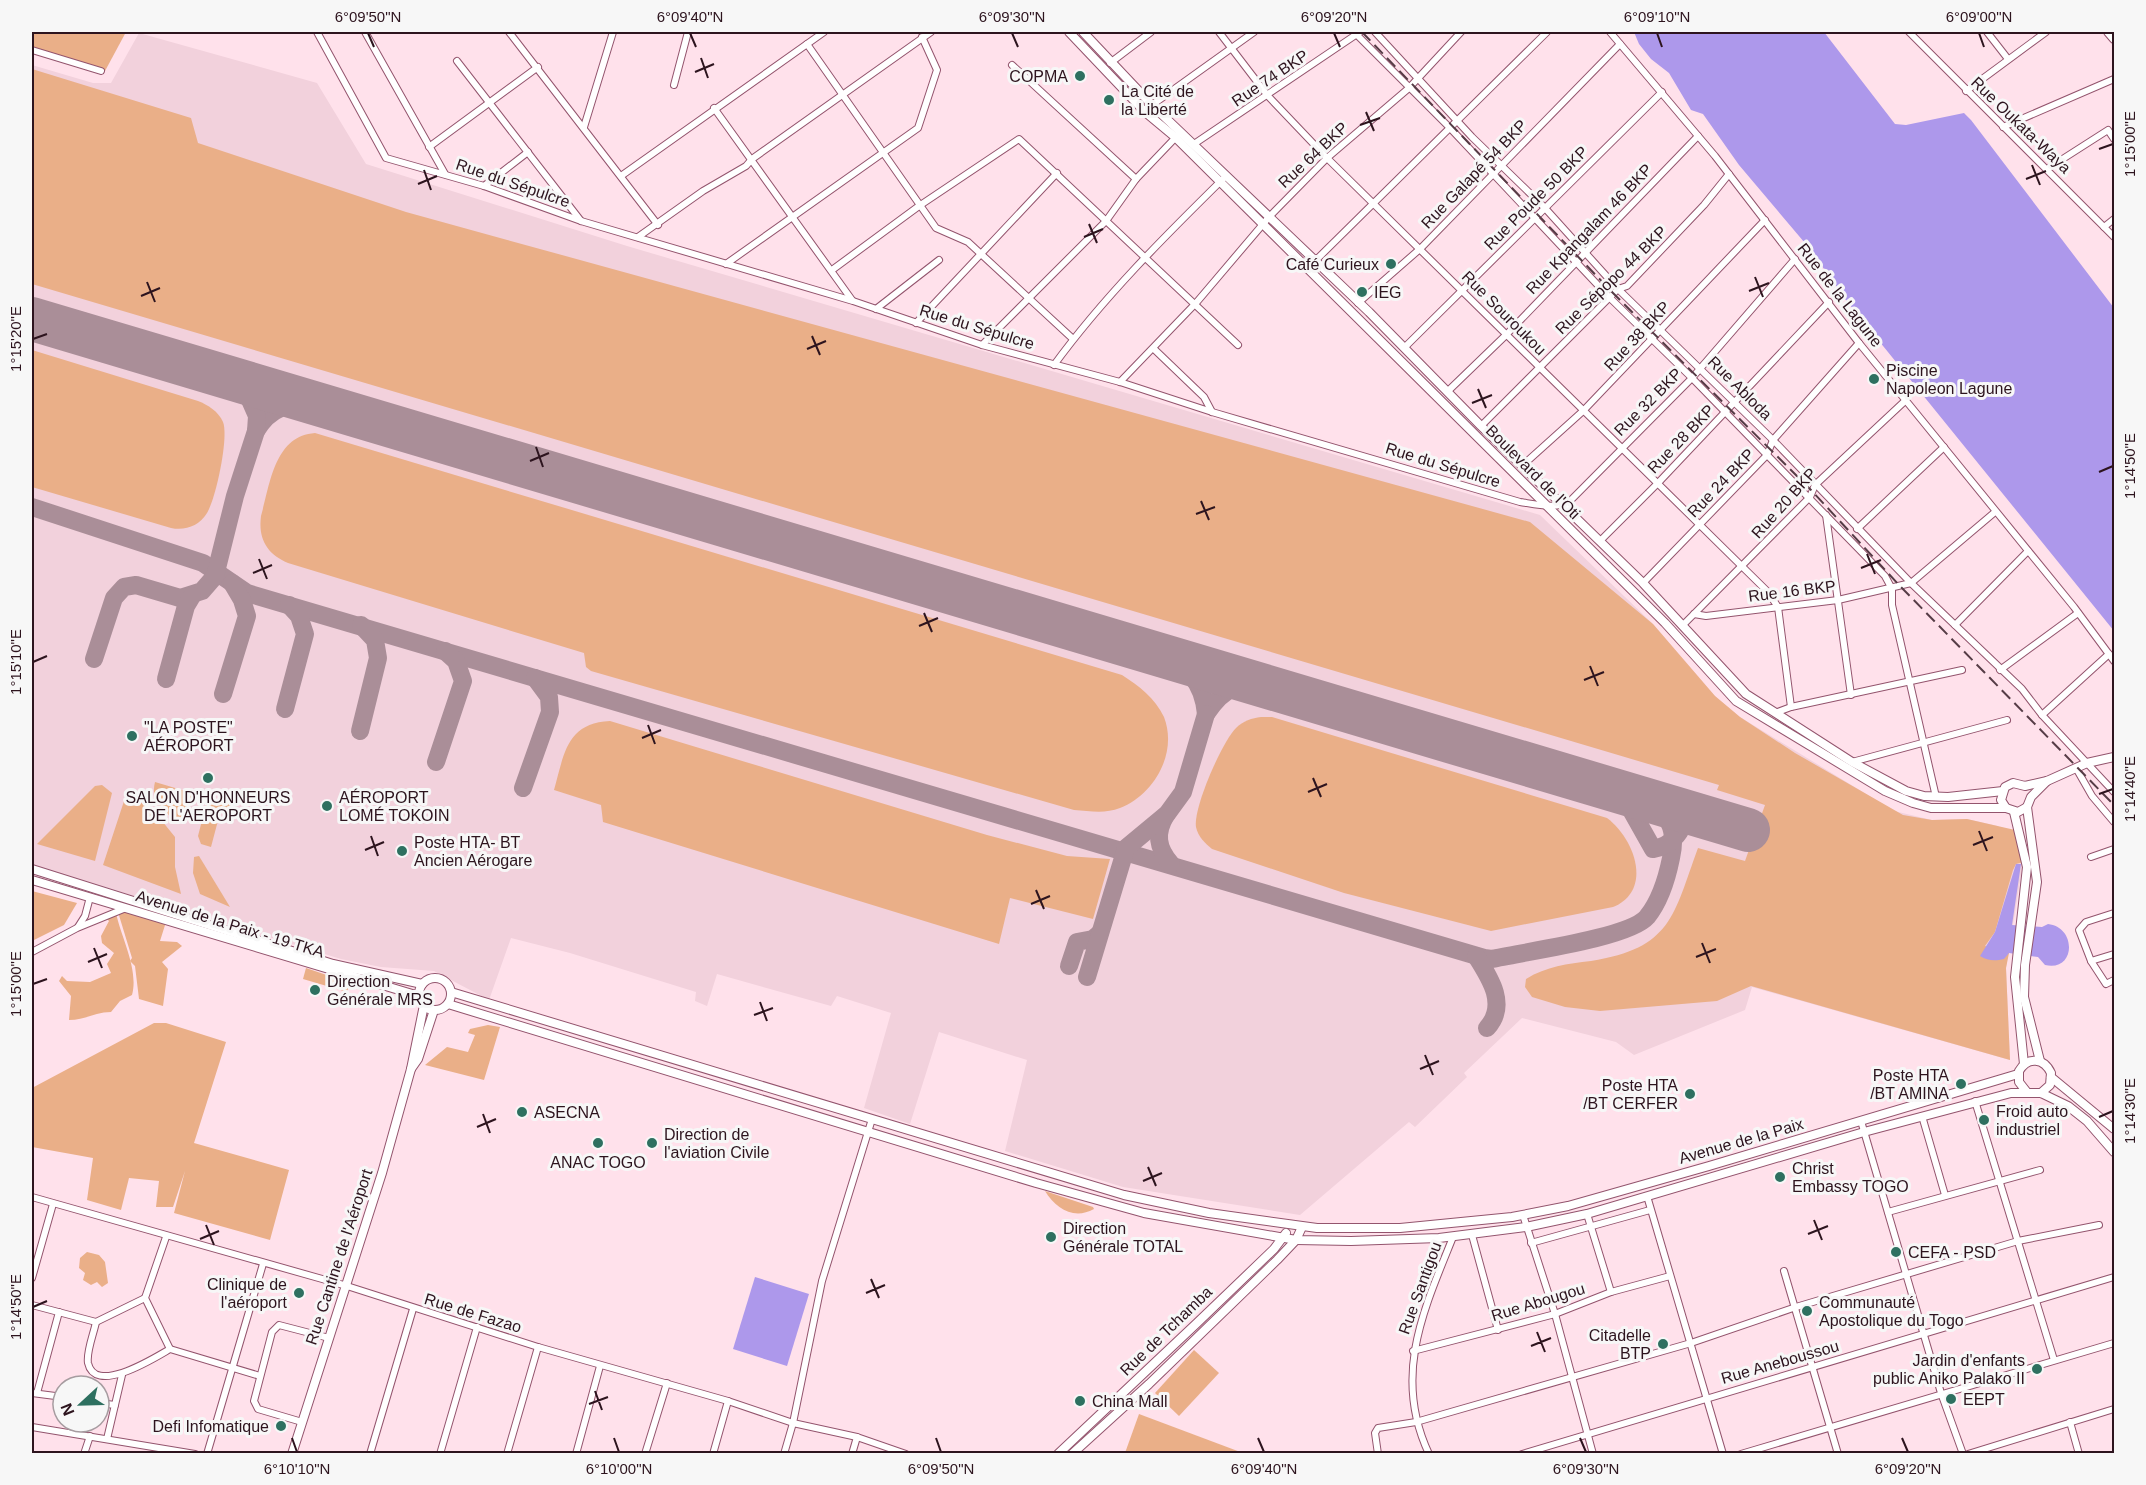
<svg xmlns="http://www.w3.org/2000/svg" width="2146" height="1485" font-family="Helvetica,sans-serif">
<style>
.built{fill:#f2d1dc}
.green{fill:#eaaf88}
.water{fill:#ad98eb}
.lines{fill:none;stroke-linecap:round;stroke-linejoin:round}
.taxiway{stroke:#aa8e98;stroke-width:18}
.runway{stroke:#aa8e98;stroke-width:44}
.street-casing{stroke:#93546d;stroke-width:8}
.secondary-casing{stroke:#93546d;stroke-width:10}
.street{stroke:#fff;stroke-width:6}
.secondary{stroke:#fff;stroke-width:8}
.rail{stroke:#563c46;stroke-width:2;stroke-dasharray:12 6;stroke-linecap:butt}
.ticks{fill:none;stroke:#2d141e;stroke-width:2}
.poi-dot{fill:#2e7060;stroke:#f7f7f7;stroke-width:2}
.labels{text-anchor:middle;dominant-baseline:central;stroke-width:6;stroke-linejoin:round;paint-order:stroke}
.poi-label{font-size:16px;fill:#2d141e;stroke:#f7f7f7;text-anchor:start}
.street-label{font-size:16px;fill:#2d141e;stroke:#f7f7f7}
.neatline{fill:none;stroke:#2d141e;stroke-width:2}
.ticks-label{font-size:15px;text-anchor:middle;fill:#2d141e}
</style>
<rect width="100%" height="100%" fill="#ffe1eb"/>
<!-- built -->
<polygon class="built" points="139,33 317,83 366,164 627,246 1540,515 1653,624 1715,696 1740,717 1894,811 1932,820 1967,819 1998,826 2023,862 2006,968 2010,1060 1752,987 1745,1010 1634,1055 1616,1042 1522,1018 1464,1073 1467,1077 1415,1127 1409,1122 1300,1215 1123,1187 1005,1151 1027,1060 939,1032 910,1124 864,1108 891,1013 837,996 831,1006 717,974 707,1006 695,1001 696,992 570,953 511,938 489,1000 434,971 381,967 341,959 32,865 32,65 93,83 111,83"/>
<!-- green -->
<g class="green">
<polygon points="32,32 126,32 105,71 32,48"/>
<path d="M32,69L191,118L198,143L406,212L1530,522L1653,624L1715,696L1740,717L1795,753L1903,815L1932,820L1967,819L2015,830L2023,862L2016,864L2013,870L1995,932L1985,946L2009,953L2006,968L2010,1060L1751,986L1717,1001L1600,1011L1565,1007L1532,997L1525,987L1526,979C1547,966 1567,964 1591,961C1672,948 1673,916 1698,848L1745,861L1765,805L1717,790L1719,785L32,284Z"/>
<path d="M32,350L198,401C208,405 218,411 223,422C229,437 216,498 207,513C199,526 185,531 171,528L32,487Z"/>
<path d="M315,433L1122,675C1139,686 1155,698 1164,717C1178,753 1154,795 1120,808C1105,814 1090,811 1074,810L591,671L586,667L584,653L288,563C267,554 258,539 261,516C270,485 274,436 315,433Z"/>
<path d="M1261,717H1272L1607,818C1634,838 1654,890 1613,907L1491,931L1344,893L1212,849C1205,843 1198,837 1196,827C1193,808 1222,742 1236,728C1243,721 1252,718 1261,717Z"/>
<path d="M610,721L987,835L1067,856L1110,859L1093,919L1010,898L999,944L603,822L601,805L554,790C564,755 566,723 610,721Z"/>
<path d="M155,782L192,793L183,822H176C163,809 150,801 155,782Z"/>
<polygon points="102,785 112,793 95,861 37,844 95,786"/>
<polygon points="130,794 158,816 175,837 175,867 181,894 103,865 126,795"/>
<polygon points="208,797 234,805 220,813 211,847 201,844 198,836"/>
<polygon points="199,856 230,907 200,894 193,873 194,857"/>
<polygon points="32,891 77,903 64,925 32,941"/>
<polygon points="125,909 166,922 160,941 177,942 182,946 162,962 168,969 163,1006 139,999 135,966 130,961 132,958 118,912"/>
<path d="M116,913C121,937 139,970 132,995L120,1001L111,1012C96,1012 85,1020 69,1020L71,996L59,981L62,976L67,981L90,982L111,973L107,964L114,953L102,943L101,936L109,921L106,918Z"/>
<polygon points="306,968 350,983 347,992 303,979"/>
<polygon points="154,1023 166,1023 226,1042 194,1143 289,1170 270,1240 174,1213 185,1171 173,1207 156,1207 159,1181 129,1178 121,1210 87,1200 93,1158 32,1147 32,1088"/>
<polygon points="488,1025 500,1027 484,1080 425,1065 447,1047 468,1052 475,1035 468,1033 470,1029"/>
<path d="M1045,1191L1093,1207L1094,1209C1074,1220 1056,1209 1045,1191Z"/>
<polygon points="87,1252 99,1255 105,1262 108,1283 102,1287 97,1282 91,1285 83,1280 85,1273 79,1268 80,1258"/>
<polygon points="1194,1350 1219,1373 1179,1416 1155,1393"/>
<polygon points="1139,1414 1243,1453 1125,1453"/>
</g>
<!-- water -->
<g class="water">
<polygon points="1634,32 1824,32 1895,124 1906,125 1964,113 1971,120 2114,308 2114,631 1845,299 1810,249 1739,165 1703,114 1691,110 1669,73 1651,59 1639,44"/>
<path d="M2016,864H2021L2012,925L2042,927L2048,924C2077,927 2076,972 2045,965L2038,957L2009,953L2004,959C1995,961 1988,961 1980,956L1995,932Z"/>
<polygon points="755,1277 809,1294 787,1366 733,1349"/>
</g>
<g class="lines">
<!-- taxiway -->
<g class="taxiway">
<path d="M256,431C270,407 290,402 316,403"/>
<path d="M32,507L203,563L247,593L1484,958L1492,959C1523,952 1629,938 1647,917C1660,901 1667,878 1671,858C1678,827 1668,814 1643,798"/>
<path d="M1156,654C1187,665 1203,681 1206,714C1226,684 1241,682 1275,688"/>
<polyline points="94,659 114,598 124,587 136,585 180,598 202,591 215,576 235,496 256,431 257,416 246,391 224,376"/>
<polyline points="166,679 186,606 192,596"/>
<polyline points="223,694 247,616 242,600 232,583"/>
<polyline points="285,709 305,634 299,616 289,605"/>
<polyline points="360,731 378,658 375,640 361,625"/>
<polyline points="436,762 463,681 456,661 445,651"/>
<path d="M1607,787L1626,801L1653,849C1671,846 1689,829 1681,809"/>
<polyline points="523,788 550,712 549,697 535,678"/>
<path d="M1166,815C1155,833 1157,848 1171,864"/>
<path d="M1476,956C1490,978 1508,1005 1487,1028"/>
<polyline points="1069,966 1077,942 1093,939 1099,934"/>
<polyline points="1087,977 1126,848 1167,814 1183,792 1206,714"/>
</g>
<!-- runway -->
<polyline class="runway" points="32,319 1748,830"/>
<defs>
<g id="street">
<path d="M317,32L386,158L484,186L581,221L853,301L982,345L1120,382L1212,412L1520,502C1534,504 1558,510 1570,501L1692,378L1795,259"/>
<polyline points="365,32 445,174"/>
<polyline points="509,32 658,225"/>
<polyline points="1219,32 1268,96 1327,158 1767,591 1778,607 1791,707"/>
<polyline points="1354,32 1450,128 1609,297 1692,378 1885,576 1892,589 1892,605 1936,797"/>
<polyline points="1375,32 1472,137 1544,207 1618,289 1773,440 1911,583 2022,689 2042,715 2114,792"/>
<polyline points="1610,32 1715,156 1859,343 2074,607 2114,661"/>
<polyline points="1909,32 2114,237"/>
<polyline points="1987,32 2008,59"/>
<polyline points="807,44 936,228 968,242 1073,339"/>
<polyline points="32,50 101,71"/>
<polyline points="457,61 581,221"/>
<polyline points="1110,63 1151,32"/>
<polyline points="1012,65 1136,179"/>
<polyline points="674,85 688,32"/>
<polyline points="1966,91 2046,32"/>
<polyline points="1152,105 1254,32"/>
<polyline points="714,108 852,300"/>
<polyline points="584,127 613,32"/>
<polyline points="2003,127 2114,79"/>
<polyline points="1194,144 1360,32"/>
<polyline points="429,147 538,67"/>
<polyline points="2047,169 2108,130 2114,139"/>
<polyline points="621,176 824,32"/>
<polyline points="484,186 528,152"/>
<polyline points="2104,227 2114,219"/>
<polyline points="638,237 703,191 746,166 752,159 931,32"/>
<polyline points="1315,261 1547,32"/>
<polyline points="726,264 918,128 937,70 922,37"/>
<polyline points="832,270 919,206 1019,139 1238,345"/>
<polyline points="1358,303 1421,248 1620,44"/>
<polyline points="876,309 939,260"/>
<polyline points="916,323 1057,173"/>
<polyline points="982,345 1106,221 1136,179 1178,135"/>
<polyline points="1404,348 1662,92"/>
<polyline points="1154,349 1204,397 1212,412"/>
<path d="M1054,365C1103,298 1164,237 1223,179"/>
<polyline points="1120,382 1196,303 1269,217 1327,158 1409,88 1461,32"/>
<polyline points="1448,391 1506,335 1698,136"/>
<polyline points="1481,426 1618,289 1627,286 1704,205 1729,174"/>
<polyline points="1523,465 1583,411 1765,220"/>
<polyline points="1826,515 1851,695"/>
<polyline points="1857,529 1944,447"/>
<polyline points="1600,541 1658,483 1829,302"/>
<polyline points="1643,583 1767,455 1773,440 1859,343"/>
<polyline points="1694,614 1706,616 1838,600 1911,583 1995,512"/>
<polyline points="1683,625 1810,497 1815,485 1906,400"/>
<polyline points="1955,625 2028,551"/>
<polyline points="2000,670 2078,613"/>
<polyline points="1775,713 1791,707 1962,670"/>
<polyline points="2042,715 2109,654"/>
<polyline points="1852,762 2007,720"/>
<polyline points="2076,768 2092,796 2114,822"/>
<polyline points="2091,857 2114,849"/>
<polyline points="2114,913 2086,922 2079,930 2091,961 2106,984 2114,980"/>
<polyline points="78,927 85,916 90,897"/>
<polyline points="32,952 77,928 126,908"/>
<polyline points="2091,961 2114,954"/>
<polyline points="1975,1101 2054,1360"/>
<polyline points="1922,1116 1945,1195"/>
<polyline points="1861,1121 1941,1393 1963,1454"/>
<polyline points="1647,1196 1723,1454"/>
<polyline points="32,1197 347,1286 538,1347 728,1401 793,1423 857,1437 906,1454"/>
<polyline points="1888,1212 2040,1170"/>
<polyline points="1587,1214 1611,1292"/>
<polyline points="1523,1215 1555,1314 1593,1454"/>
<polyline points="1472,1235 1498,1330"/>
<polyline points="166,1237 145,1298 170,1349"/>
<polyline points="1531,1243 1650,1210"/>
<polyline points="1784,1271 1838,1454"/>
<polyline points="32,1278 53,1204"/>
<polyline points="32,1305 96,1322 145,1298"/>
<path d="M96,1322C94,1333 86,1352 88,1363C95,1396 156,1357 170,1349L260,1376"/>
<polyline points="1413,1351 1555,1314 1611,1292 1670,1276"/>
<polyline points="32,1393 63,1397"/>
<polyline points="37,1393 59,1312"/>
<polyline points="99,1403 115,1405"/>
<polyline points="302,1422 258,1409 254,1401 272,1332 279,1325 329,1338"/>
<polyline points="2070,1422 2079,1454"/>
<polyline points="32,1427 195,1454"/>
<polyline points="107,1439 122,1375"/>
<polyline points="84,1454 90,1436"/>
<polyline points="207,1454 263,1264"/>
<polyline points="370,1454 413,1309"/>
<polyline points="440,1454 477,1327"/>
<polyline points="507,1454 538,1347"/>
<polyline points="576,1454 600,1366"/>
<polyline points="645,1454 667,1383"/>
<polyline points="713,1454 728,1401"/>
<polyline points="784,1454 793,1423 822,1281 872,1119"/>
<polyline points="852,1454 857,1437"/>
<polyline points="1378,1454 1375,1433 1378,1428 1416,1422 1691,1343 1796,1307 2018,1241 2099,1225"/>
<path d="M1429,1454C1392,1376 1424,1309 1453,1237"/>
<polyline points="1522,1454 2114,1277"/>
<polyline points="1741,1454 2114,1343"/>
<polyline points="1968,1454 2114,1409"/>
</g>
<g id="secondary">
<polyline points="1069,32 1145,112 1175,137 1665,623 1736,701 1885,791 1913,803 1931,808 2006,808"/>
<polyline points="1083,32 1152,105 1369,312 1481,426 1643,583 1746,694 1852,762 1906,791 1924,796 1948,797 2003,791"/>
<polyline points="2108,32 2114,39"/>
<polyline points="2027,807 2018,812 2006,808 2001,800 2005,787 2013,783 2025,786 2047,781 2087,763 2114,757"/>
<polyline points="2014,812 2027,867 2015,977 2024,1064"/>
<polyline points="32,869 333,964 422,984"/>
<polyline points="32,880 419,996"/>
<circle cx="435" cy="994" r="16"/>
<polyline points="451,992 1124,1195 1209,1213 1317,1228 1400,1228 1512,1217 1568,1206 1709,1166 2018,1074"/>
<polyline points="448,1004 1036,1183 1144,1213 1296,1240 1351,1241 1439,1238 1526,1227 1587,1214 1864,1132 2011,1093 2041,1093 2068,1106 2087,1121 2114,1152"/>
<polyline points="2040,1061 2024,997 2025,965 2037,882 2027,807 2031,797 2047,781"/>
<polyline points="411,1069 418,1059 434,1010"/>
<polyline points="2051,1077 2114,1129"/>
<path d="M2026,1091L2019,1082V1071C2028,1056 2044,1058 2051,1073L2050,1085L2041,1093"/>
<polyline points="292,1454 382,1173 411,1069 424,1005"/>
<polyline points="1058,1454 1197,1323 1274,1249 1286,1233"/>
<polyline points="1072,1454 1149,1384 1277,1260 1296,1240 1302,1227"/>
</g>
</defs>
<!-- street casing -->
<use href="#street" class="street-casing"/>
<!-- secondary casing -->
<use href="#secondary" class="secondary-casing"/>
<!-- street -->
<use href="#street" class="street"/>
<!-- secondary -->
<use href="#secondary" class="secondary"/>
<!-- rail -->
<polyline class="rail" points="1362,32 1613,293 1811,490 1900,586 2114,805"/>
</g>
<!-- ticks -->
<path class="ticks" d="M368,33L374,47M690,33L696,47M1012,33L1018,47M1334,33L1340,47M1657,33L1662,47M1979,33L1984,47M701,58L708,78M695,72L714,64M1366,112L1374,131M1360,125L1380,118M2099,149L2113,144M2032,165L2040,185M424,170L431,190M2026,179L2046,171M418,184L437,176M1089,224L1097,243M1084,237L1103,229M1755,277L1763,297M147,282L155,302M1749,291L1769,283M141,296L160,288M812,336L820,355M33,339L47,334M807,349L826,341M1478,389L1486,408M1472,403L1492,395M536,447L543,467M530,461L549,453M2099,472L2113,466M1201,501L1209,520M1196,514L1215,507M1867,554L1875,574M259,559L267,579M1861,568L1881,560M253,573L272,565M924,613L932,632M919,626L938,618M33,662L47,656M1590,666L1598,686M1584,680L1604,672M648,725L655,744M642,738L661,730M1313,778L1321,797M1308,792L1327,784M2099,794L2113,789M1979,831L1987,851M371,836L378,856M1973,845L1993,837M365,850L384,842M1036,890L1044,909M1031,904L1050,896M1702,943L1710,963M94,948L102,968M1696,957L1716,949M88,962L107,954M33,984L47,979M760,1002L767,1021M754,1015L773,1008M1425,1055L1433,1075M1420,1069L1439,1061M483,1114L490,1133M2099,1117L2113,1111M477,1127L496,1119M1148,1167L1156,1186M1143,1181L1162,1173M1814,1220L1822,1240M206,1225L214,1245M1808,1234L1828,1226M200,1239L219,1231M871,1279L879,1298M866,1293L885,1285M33,1307L47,1301M1537,1332L1545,1352M1531,1346L1551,1338M595,1391L602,1410M589,1404L608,1397M292,1438L297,1452M614,1438L619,1452M936,1438L941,1452M1258,1438L1264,1452M1580,1438L1586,1452M1902,1438L1908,1452"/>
<!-- markers -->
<g class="poi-dot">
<circle cx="1080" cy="76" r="6"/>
<circle cx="1109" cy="100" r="6"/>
<circle cx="1391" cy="264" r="6"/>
<circle cx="1362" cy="292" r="6"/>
<circle cx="1874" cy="379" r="6"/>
<circle cx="132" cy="736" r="6"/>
<circle cx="208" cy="778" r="6"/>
<circle cx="327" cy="806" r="6"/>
<circle cx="402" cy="851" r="6"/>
<circle cx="315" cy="990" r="6"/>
<circle cx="1961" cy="1084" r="6"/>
<circle cx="1690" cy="1094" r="6"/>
<circle cx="522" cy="1112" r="6"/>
<circle cx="1984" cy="1120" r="6"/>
<circle cx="598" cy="1143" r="6"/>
<circle cx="652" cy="1143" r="6"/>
<circle cx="1780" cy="1177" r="6"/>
<circle cx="1051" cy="1237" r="6"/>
<circle cx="1896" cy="1252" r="6"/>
<circle cx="299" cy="1293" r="6"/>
<circle cx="1807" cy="1311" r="6"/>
<circle cx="1663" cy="1344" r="6"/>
<circle cx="2037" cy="1369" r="6"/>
<circle cx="1951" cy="1399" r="6"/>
<circle cx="1080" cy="1401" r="6"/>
<circle cx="281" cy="1426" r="6"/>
</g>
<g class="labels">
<!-- poi labels -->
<g class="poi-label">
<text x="1068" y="76" text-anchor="end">COPMA</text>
<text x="1121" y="91">La Cité de<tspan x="1121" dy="18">la Liberté</tspan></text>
<text x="1379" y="264" text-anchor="end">Café Curieux</text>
<text x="1374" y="292">IEG</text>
<text x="1886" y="370">Piscine<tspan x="1886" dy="18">Napoleon Lagune</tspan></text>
<text x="144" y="727">"LA POSTE"<tspan x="144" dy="18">AÉROPORT</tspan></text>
<text x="208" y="797" text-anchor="middle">SALON D'HONNEURS<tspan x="208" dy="18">DE L'AEROPORT</tspan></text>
<text x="339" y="797">AÉROPORT<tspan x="339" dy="18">LOMÉ TOKOIN</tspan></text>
<text x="414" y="842">Poste HTA- BT<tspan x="414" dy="18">Ancien Aérogare</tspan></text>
<text x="327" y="981">Direction<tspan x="327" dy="18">Générale MRS</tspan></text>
<text x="1949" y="1075" text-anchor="end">Poste HTA<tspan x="1949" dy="18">/BT AMINA</tspan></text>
<text x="1678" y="1085" text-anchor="end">Poste HTA<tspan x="1678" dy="18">/BT CERFER</tspan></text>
<text x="1996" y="1111">Froid auto<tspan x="1996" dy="18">industriel</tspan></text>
<text x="534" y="1112">ASECNA</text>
<text x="664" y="1134">Direction de<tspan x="664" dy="18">l'aviation Civile</tspan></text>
<text x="598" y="1162" text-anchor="middle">ANAC TOGO</text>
<text x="1792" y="1168">Christ<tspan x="1792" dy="18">Embassy TOGO</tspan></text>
<text x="1063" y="1228">Direction<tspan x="1063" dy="18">Générale TOTAL</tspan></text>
<text x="1908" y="1252">CEFA - PSD</text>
<text x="287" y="1284" text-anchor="end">Clinique de<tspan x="287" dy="18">l'aéroport</tspan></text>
<text x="1819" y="1302">Communauté<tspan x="1819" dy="18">Apostolique du Togo</tspan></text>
<text x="1651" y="1335" text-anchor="end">Citadelle<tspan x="1651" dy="18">BTP</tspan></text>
<text x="2025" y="1360" text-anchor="end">Jardin d'enfants<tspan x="2025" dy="18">public Aniko Palako II</tspan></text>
<text x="1963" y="1399">EEPT</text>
<text x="1092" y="1401">China Mall</text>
<text x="269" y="1426" text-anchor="end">Defi Infomatique</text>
</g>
<!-- street labels -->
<g class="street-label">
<text transform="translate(1270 78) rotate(-34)">Rue 74 BKP</text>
<text transform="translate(2021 125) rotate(44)">Rue Oukata-Waya</text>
<text transform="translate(1313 155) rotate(-43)">Rue 64 BKP</text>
<text transform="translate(1474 174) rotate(-46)">Rue Galapé 54 BKP</text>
<text transform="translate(513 183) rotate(19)">Rue du Sépulcre</text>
<text transform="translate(1536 198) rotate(-45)">Rue Poude 50 BKP</text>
<text transform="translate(1589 229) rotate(-46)">Rue Kpangalam 46 BKP</text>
<text transform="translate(1611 280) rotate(-44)">Rue Sépopo 44 BKP</text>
<text transform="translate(1840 295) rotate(52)">Rue de la Lagune</text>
<text transform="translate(1504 313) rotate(45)">Rue Souroukou</text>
<text transform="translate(977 327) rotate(17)">Rue du Sépulcre</text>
<text transform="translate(1637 336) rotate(-47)">Rue 38 BKP</text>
<text transform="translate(1740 388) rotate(45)">Rue Abloda</text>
<text transform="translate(1648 402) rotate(-45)">Rue 32 BKP</text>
<text transform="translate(1681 439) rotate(-46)">Rue 28 BKP</text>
<text transform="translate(1443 465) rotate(17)">Rue du Sépulcre</text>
<text transform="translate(1533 472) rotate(45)">Boulevard de l'Oti</text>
<text transform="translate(1721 483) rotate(-46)">Rue 24 BKP</text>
<text transform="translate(1784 503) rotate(-48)">Rue 20 BKP</text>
<text transform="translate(1792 591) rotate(-7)">Rue 16 BKP</text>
<text transform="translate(230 924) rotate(17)">Avenue de la Paix - 19 TKA</text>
<text transform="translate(1741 1141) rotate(-16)">Avenue de la Paix</text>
<text transform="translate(339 1257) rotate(-72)">Rue Cantine de l'Aéroport</text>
<text transform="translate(1420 1288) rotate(-70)">Rue Santigou</text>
<text transform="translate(1538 1302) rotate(-17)">Rue Abougou</text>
<text transform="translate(473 1313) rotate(17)">Rue de Fazao</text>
<text transform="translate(1166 1331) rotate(-44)">Rue de Tchamba</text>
<text transform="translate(1780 1362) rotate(-16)">Rue Aneboussou</text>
</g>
</g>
<!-- border -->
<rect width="2146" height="1485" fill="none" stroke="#f7f7f7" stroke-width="66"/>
<!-- north arrow -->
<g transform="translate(81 1404) rotate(248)"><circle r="28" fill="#f7f7f7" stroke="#a69ca0" stroke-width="1.5"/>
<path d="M0-4.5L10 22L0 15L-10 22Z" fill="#2e7060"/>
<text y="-9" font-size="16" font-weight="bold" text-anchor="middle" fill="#2d141e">N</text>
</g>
<rect x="33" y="33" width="2080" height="1419" class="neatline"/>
<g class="ticks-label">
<text x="368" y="22">6°09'50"N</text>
<text x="690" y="22">6°09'40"N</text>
<text x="1012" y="22">6°09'30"N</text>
<text x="1334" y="22">6°09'20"N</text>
<text x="1657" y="22">6°09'10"N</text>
<text x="1979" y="22">6°09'00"N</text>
<text transform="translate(2130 144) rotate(-90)" y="5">1°15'00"E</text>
<text transform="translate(16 339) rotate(-90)" y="5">1°15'20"E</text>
<text transform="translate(2130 466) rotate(-90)" y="5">1°14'50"E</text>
<text transform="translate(16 662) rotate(-90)" y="5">1°15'10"E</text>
<text transform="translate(2130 789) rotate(-90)" y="5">1°14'40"E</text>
<text transform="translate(16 984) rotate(-90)" y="5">1°15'00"E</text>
<text transform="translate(2130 1111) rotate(-90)" y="5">1°14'30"E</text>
<text transform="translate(16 1307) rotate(-90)" y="5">1°14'50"E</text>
<text x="297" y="1474">6°10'10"N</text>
<text x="619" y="1474">6°10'00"N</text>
<text x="941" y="1474">6°09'50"N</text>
<text x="1264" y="1474">6°09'40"N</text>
<text x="1586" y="1474">6°09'30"N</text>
<text x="1908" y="1474">6°09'20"N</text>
</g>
</svg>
